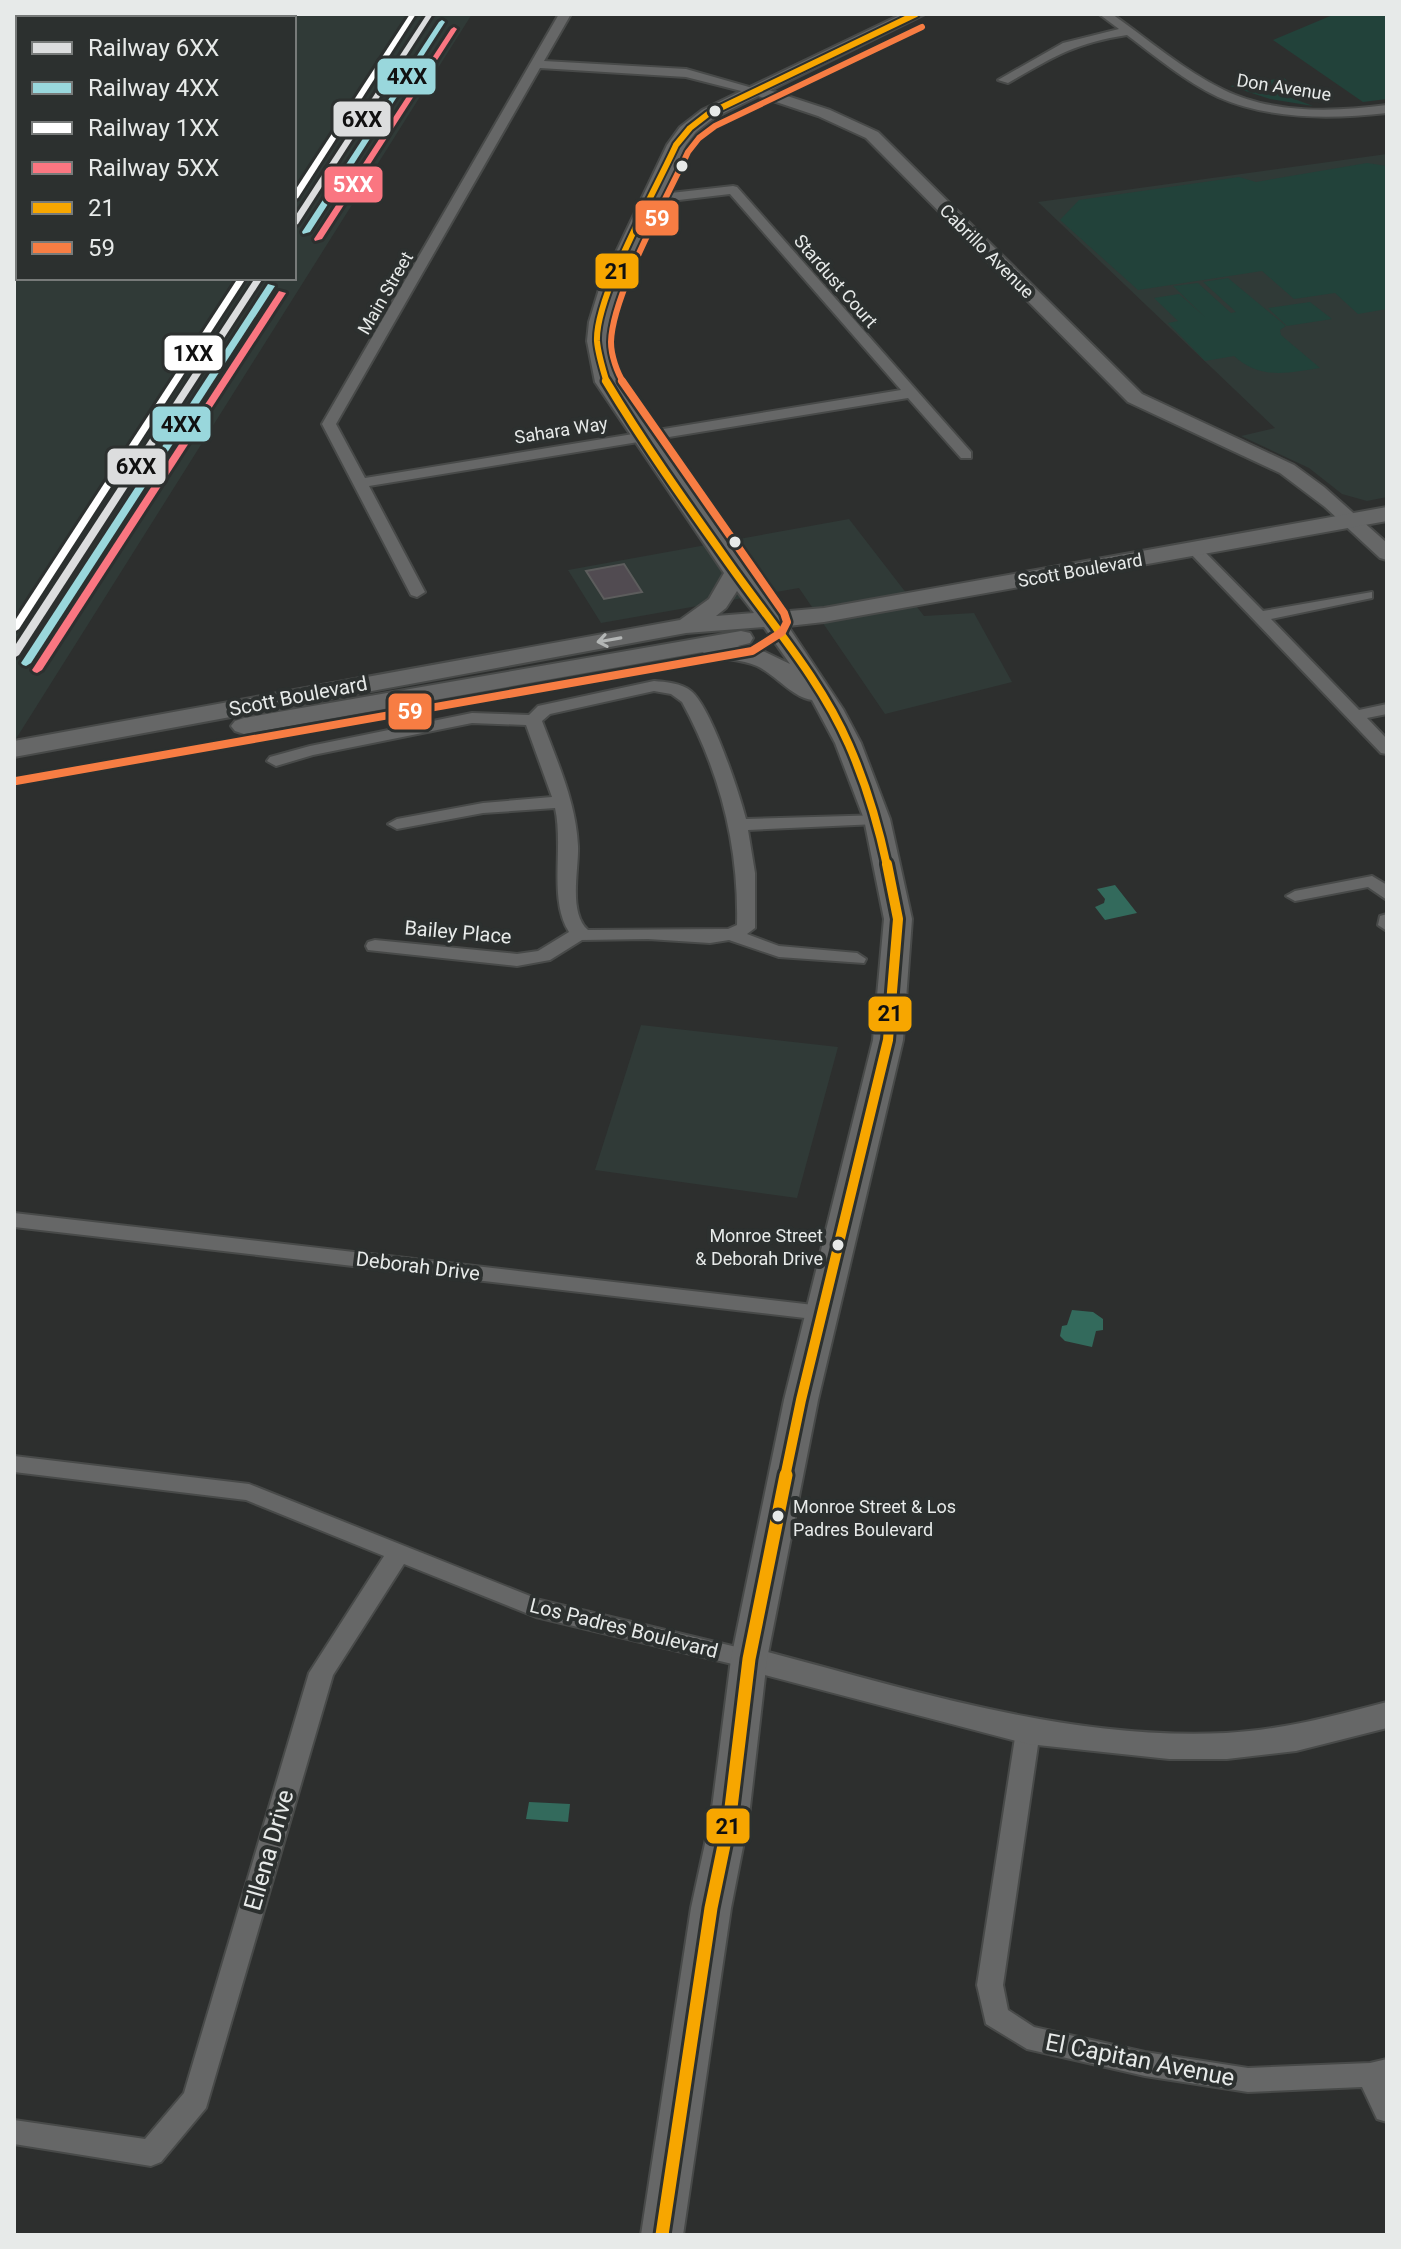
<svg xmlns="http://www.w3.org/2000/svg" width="1401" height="2249" font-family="Roboto,sans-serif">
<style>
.built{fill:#303a37;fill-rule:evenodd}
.green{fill:#22423a}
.water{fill:#336a5c}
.building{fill:#514b51;stroke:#5d5d5d;stroke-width:2}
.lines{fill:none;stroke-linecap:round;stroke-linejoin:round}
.minor-casing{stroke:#484a49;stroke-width:4}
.tertiary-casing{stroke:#484a49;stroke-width:4}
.secondary-casing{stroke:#484a49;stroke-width:4}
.minor{fill:#666767;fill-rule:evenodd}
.tertiary{fill:#666767;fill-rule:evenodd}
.secondary{fill:#666767;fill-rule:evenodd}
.bus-1-far3-casing{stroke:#2c302f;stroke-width:10}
.bus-1-far2-casing{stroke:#2c302f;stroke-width:13}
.bus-1-far1-casing{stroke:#2c302f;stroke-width:16}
.bus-1-casing{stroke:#2c302f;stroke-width:19}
.bus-2-far1-casing{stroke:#2c302f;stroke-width:10}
.bus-2-casing{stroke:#2c302f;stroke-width:13}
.bus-1-far3{stroke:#f7a600;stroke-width:6}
.bus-1-far2{stroke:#f7a600;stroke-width:8}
.bus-1-far1{stroke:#f7a600;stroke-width:10}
.bus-1{stroke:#f7a600;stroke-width:13}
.bus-2-far1{stroke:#f77d43;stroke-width:6}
.bus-2{stroke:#f77d43;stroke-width:8}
.rail-1-casing{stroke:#2c302f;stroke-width:6}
.rail-2-casing{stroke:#2c302f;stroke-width:6}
.rail-3-casing{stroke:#2c302f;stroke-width:6}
.rail-4-casing{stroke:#2c302f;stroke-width:6}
.rail-1{fill:#dcddde;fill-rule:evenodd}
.rail-2{fill:#99d7dc;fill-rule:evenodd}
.rail-3{fill:#fff;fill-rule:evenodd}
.rail-4{fill:#fa7681;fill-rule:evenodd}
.oneway{stroke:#b3b6b5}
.bus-dot{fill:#e7eae9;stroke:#2c302f;stroke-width:3}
.labels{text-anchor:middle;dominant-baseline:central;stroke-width:8;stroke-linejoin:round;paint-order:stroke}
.far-street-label{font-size:18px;fill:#e7eae9;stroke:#2c302f}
.bus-label{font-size:18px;fill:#e7eae9;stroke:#2c302f;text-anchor:end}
.street-label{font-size:20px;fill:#e7eae9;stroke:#2c302f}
.near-street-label{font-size:24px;fill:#e7eae9;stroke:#2c302f}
.line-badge{stroke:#2c302f;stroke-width:3}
.badge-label{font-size:22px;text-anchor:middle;font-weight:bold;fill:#fff}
.pale-badge-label{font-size:22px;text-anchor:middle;font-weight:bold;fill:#111}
</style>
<rect width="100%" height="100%" fill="#2d2f2e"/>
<!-- built -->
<g class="built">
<path d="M14,14H472L14,742ZM18,18H294V278H18Z"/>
<polygon points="1387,154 1387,497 1367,501 1342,494 1309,468 1241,436 1275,428 1038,202"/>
<polygon points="849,519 924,616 974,613 1012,682 885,714 799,588 601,623 568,570"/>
<polygon points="641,1025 838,1047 797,1198 595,1170"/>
</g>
<!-- green -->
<g class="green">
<polygon points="1335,14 1387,14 1387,99 1363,102 1273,40"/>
<polygon points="1284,78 1292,85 1276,87 1276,92 1313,106 1270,99 1230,86"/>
<polygon points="1367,163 1387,166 1387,309 1358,314 1335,293 1294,299 1262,271 1138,290 1060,220 1079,200 1239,177 1256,182"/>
<path d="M1228,278L1286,326L1280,330L1281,335L1320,368C1287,373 1261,380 1234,356L1205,361L1168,323L1178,321L1154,298L1179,294L1205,317L1173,286L1198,283L1231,313L1236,312L1203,282Z"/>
<polygon points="1310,302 1332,319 1287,326 1268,308"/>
</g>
<!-- water -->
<g class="water">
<polygon points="1115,885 1137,913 1105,920 1095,907 1104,903 1105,899 1097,889"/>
<polygon points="1072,1310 1093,1312 1103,1319 1103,1330 1096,1331 1092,1347 1065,1341 1060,1336 1062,1326 1067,1325"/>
<polygon points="529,1802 570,1804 568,1822 526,1819"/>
</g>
<!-- building -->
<polygon class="building" points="624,564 642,592 604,599 586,571"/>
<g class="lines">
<defs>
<g id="minor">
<polygon points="215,14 227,14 229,18 217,18"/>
<polygon points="559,14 571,14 544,61 686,69 763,91 757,95 686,77 540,68 336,424 365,478 901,390 730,194 653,203 647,199 653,195 733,186 737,187 971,452 971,458 961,458 908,398 369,486 425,592 417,597 411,595 322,424"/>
<path d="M1099,14H1112C1149,40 1183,70 1224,90C1273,114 1334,112 1387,105V113C1332,119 1270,120 1218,97C1185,81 1156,57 1127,35C1075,43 1053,57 1008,83L998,80L1063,43L1119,29Z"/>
<rect x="14" y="42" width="4" height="6"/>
<polygon points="14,113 18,114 18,130 14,129"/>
<polygon points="18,204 18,212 14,213 14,205"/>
<polygon points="1195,545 1200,547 1263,611 1372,592 1372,598 1271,619 1359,710 1387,704 1387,714 1367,718 1387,739 1387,754 1381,753 1190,553 1187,550"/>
<path d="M654,681C666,682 681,683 691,691C711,707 739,792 746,819L883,815L886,819L877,824L748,830L755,873V928L747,934L779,946L857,953L866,959L864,963L779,957L729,940L710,943L648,939L582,940L550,960L517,966L368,950L366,946L368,942L375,940L517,954L538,951L569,932C548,899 564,847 555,808L483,813L397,829L388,824L397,819L483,803L552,797L526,725L472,723L313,755L276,766L267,761L270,757L310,746L472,713L529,715L538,706ZM654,691L671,694L682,702C720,772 739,846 737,925L728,929L588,930C568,913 579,869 578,846C576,802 557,761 542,721L550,714Z"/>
<polygon points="1372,876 1387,885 1387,900 1368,887 1295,901 1286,896 1295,891"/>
<polygon points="1387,914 1387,931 1378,925 1380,916"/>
<polygon points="14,1213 822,1306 830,1308 833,1313 830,1318 822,1320 14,1227"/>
<polygon points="14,1456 249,1484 540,1600 749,1650 758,1652 761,1659 758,1666 749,1668 536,1617 404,1564 333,1675 206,2108 161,2162 151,2166 14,2144 14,2120 145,2139 184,2093 309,1673 384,1556 246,1500 14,1472"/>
<polygon points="1028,1721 1037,1724 1040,1731 1003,1985 1008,2010 1034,2027 1145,2052 1248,2068 1370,2063 1387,2059 1387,2122 1377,2119 1362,2087 1248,2092 1145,2076 1027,2049 986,2024 977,1985 1016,1731 1019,1724"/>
</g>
<g id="tertiary">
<polygon points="757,86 830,110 878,132 1142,394 1294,465 1324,487 1387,543 1387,560 1380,558 1325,507 1280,473 1128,402 866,138 818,116 752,94 749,91"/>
<path d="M749,1647C904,1687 1064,1741 1226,1733C1281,1730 1334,1716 1387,1702V1728L1296,1751L1227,1759H1169L1028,1744L738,1668L733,1659L738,1650Z"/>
</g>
<path id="secondary" d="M902,14H925L714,118L696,132L686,145L620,286L609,322L607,341L617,382L778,612L824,608L1387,507V521L824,622L788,626L843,709L861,743L890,819L912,919L903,1040L818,1400L767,1659L749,1816L731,1908L683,2235H641L691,1908L711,1816L731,1659L784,1400L873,1040L884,919L864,819L835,743L812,700C792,697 776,675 757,666C741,659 724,660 706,656L703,652L244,734L235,731L231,726L235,721L244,718L741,631L750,633L753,638L750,643L738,646L765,652L790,664L764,627L686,633L14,757V741L680,620L709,599L724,573L595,382L587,341L589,322L600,286L667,145L680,127L702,110ZM737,591L754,613L716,616L726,608Z"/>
</defs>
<!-- minor casing -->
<use href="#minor" class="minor-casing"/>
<!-- tertiary casing -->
<use href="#tertiary" class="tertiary-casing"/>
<!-- secondary casing -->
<use href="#secondary" class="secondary-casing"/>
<!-- minor -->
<use href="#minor" class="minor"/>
<!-- tertiary -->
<use href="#tertiary" class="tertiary"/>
<!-- secondary -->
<use href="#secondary" class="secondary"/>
<defs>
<path id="bus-1-far3" d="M607,383C603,370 598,354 597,341C595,297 656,189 676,145L690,128L708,114L916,14"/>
<path id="bus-1-far2" d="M606,381C645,446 691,510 735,572C775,628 821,681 849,745C866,784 878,824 887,866"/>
<polyline id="bus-1-far1" points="785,1477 801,1400 888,1040 898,919 887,864"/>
<polyline id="bus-1" points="662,2235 711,1908 730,1816 749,1659 786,1475"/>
<path id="bus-2-far1" d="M624,383C617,373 611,355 611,342C612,295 667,198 688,152L699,138L715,126L922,27"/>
<polyline id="bus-2" points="16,781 752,651 782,632 787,622 784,613 622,381"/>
</defs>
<!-- bus-1-far3 casing -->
<use href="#bus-1-far3" class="bus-1-far3-casing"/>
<!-- bus-1-far2 casing -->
<use href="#bus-1-far2" class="bus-1-far2-casing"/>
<!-- bus-1-far1 casing -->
<use href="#bus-1-far1" class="bus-1-far1-casing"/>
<!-- bus-1 casing -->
<use href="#bus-1" class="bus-1-casing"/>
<!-- bus-2-far1 casing -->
<use href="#bus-2-far1" class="bus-2-far1-casing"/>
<!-- bus-2 casing -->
<use href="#bus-2" class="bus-2-casing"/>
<!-- bus-1-far3 -->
<use href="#bus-1-far3" class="bus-1-far3"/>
<!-- bus-1-far2 -->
<use href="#bus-1-far2" class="bus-1-far2"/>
<!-- bus-1-far1 -->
<use href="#bus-1-far1" class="bus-1-far1"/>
<!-- bus-1 -->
<use href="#bus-1" class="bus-1"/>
<!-- bus-2-far1 -->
<use href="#bus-2-far1" class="bus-2-far1"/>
<!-- bus-2 -->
<use href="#bus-2" class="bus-2"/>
<defs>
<g id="rail-1">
<polygon points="427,14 433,14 298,224 294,226 294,218"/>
<polygon points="255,278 263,278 19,655 14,658 14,647"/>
</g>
<g id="rail-2">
<polygon points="442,20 445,22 310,232 303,234 302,232 439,22"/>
<polygon points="268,284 275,286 31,663 26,666 23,665 21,663"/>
</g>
<g id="rail-3">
<polygon points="410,14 416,14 298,198 294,200 294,192"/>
<polygon points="238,278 246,278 19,629 14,632 14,622"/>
</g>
<g id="rail-4">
<polygon points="454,27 457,29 322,239 315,241 314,239 451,29"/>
<polygon points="279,291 286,293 42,670 37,673 34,672 32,670"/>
</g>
</defs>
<!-- rail-1 casing -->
<use href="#rail-1" class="rail-1-casing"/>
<!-- rail-2 casing -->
<use href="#rail-2" class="rail-2-casing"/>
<!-- rail-3 casing -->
<use href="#rail-3" class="rail-3-casing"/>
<!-- rail-4 casing -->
<use href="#rail-4" class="rail-4-casing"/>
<!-- rail-1 -->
<use href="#rail-1" class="rail-1"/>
<!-- rail-2 -->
<use href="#rail-2" class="rail-2"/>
<!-- rail-3 -->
<use href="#rail-3" class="rail-3"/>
<!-- rail-4 -->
<use href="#rail-4" class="rail-4"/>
</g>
<!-- one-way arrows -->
<defs><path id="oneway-shaft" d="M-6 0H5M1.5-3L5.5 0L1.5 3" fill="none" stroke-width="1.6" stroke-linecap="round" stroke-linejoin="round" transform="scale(2)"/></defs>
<use class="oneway" href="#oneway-shaft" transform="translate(609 640) rotate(170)"/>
<!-- markers -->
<g class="bus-dot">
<circle cx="715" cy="111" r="7"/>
<circle cx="682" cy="166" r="7"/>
<circle cx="735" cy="542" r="7"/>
<circle cx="838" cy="1245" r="7"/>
<circle cx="778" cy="1516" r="7"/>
</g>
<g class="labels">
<!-- far-street labels -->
<g class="far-street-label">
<text transform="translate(1284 87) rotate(9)">Don Avenue</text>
<text transform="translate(987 251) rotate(45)">Cabrillo Avenue</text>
<text transform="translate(836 281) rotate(49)">Stardust Court</text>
<text transform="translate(385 293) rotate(-60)">Main Street</text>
<text transform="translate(561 430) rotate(-9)">Sahara Way</text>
<text transform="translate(1080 570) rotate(-10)">Scott Boulevard</text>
</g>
<!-- bus labels -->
<g class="bus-label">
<text x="823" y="1235">Monroe Street<tspan x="823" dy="23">&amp; Deborah Drive</tspan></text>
<text x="793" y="1506" text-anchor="start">Monroe Street &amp; Los<tspan x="793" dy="23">Padres Boulevard</tspan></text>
</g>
<!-- street labels -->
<g class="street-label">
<text transform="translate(298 696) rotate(-11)">Scott Boulevard</text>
<text transform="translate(458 932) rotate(5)">Bailey Place</text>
<text transform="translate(418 1266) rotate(7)">Deborah Drive</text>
<text transform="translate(624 1628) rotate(14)">Los Padres Boulevard</text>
</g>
<!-- near-street labels -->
<g class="near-street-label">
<text transform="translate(269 1850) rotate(-74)">Ellena Drive</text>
<text transform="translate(1140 2060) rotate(11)">El Capitan Avenue</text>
</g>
</g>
<g class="line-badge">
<rect x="376" y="57" width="61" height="39" rx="8" fill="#99d7dc"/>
<rect x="332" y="100" width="60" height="38" rx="8" fill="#dcddde"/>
<rect x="323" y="165" width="61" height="39" rx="8" fill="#fa7681"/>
<rect x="634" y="199" width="46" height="38" rx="8" fill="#f77d43"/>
<rect x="594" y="252" width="46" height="38" rx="8" fill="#f7a600"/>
<rect x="163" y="334" width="61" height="38" rx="8" fill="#fff"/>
<rect x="151" y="405" width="61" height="38" rx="8" fill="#99d7dc"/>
<rect x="106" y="447" width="61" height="39" rx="8" fill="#dcddde"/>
<rect x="387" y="692" width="46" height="39" rx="8" fill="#f77d43"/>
<rect x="867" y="995" width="46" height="38" rx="8" fill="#f7a600"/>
<rect x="705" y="1807" width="46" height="38" rx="8" fill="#f7a600"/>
</g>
<g class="badge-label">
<text x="353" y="192">5XX</text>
<text x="657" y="226">59</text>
<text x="410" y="719">59</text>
</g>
<g class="pale-badge-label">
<text x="407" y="84">4XX</text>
<text x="362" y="127">6XX</text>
<text x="617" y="279">21</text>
<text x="193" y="361">1XX</text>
<text x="181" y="432">4XX</text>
<text x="136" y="474">6XX</text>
<text x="890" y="1021">21</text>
<text x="728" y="1834">21</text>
</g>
<!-- border -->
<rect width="1401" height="2249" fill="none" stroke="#e7eae9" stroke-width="32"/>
<!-- legend -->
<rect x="16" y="16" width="280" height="264" fill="#2c302f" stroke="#777a79" stroke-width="2"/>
<rect x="32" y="42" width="40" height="12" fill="#dcddde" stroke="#777a79" stroke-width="2"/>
<text x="88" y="56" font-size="24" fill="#e7eae9">Railway 6XX</text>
<rect x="32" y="82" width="40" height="12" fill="#99d7dc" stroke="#777a79" stroke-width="2"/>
<text x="88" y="96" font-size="24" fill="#e7eae9">Railway 4XX</text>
<rect x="32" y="122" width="40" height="12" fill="#ffffff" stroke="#777a79" stroke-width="2"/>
<text x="88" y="136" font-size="24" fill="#e7eae9">Railway 1XX</text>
<rect x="32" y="162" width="40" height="12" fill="#fa7681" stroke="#777a79" stroke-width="2"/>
<text x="88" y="176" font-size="24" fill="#e7eae9">Railway 5XX</text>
<rect x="32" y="202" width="40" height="12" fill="#f7a600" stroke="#777a79" stroke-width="2"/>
<text x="88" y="216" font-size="24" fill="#e7eae9">21</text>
<rect x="32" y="242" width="40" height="12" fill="#f77d43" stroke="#777a79" stroke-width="2"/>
<text x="88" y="256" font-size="24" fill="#e7eae9">59</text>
</svg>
